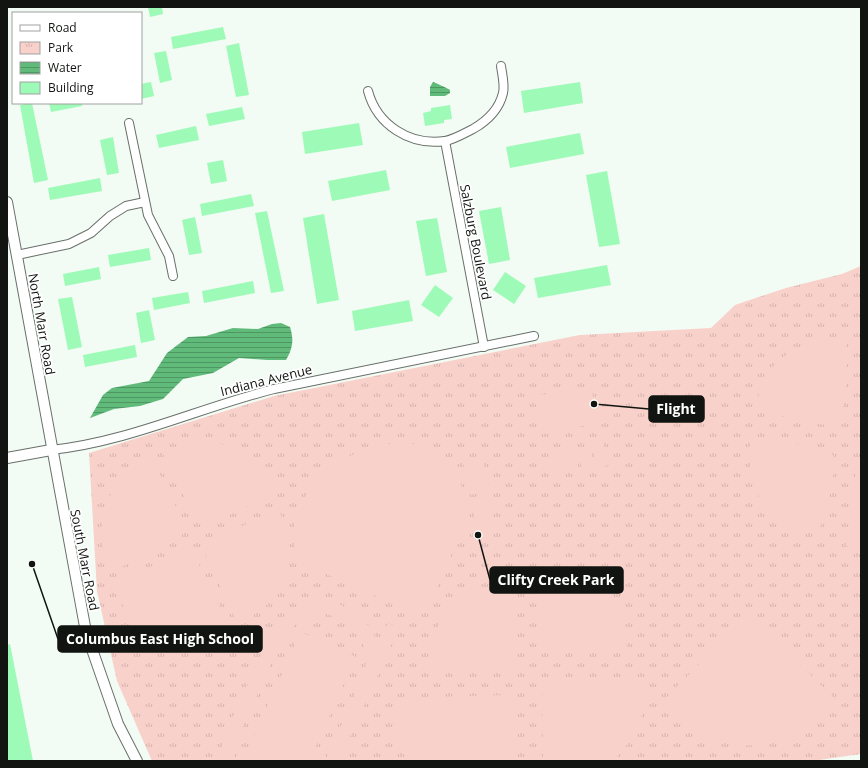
<svg xmlns="http://www.w3.org/2000/svg" width="868" height="768" font-family="'Open Sans',sans-serif">
<style>
.park{fill:url(#park-tufts)}
.pitch{fill:#f8d1ca}
.water{fill:url(#water-rules)}
.building{fill:#9efbb7}
.lines{fill:none;stroke-linecap:round;stroke-linejoin:round}
.minor-casing{stroke:#69706a;stroke-width:10}
.tertiary-casing{stroke:#69706a;stroke-width:12}
.minor{stroke:#fff;stroke-width:8}
.tertiary{stroke:#fff;stroke-width:10}
.labels{text-anchor:middle;dominant-baseline:central;stroke-width:3.5;stroke-linejoin:round;paint-order:stroke}
.street-label{font-size:13px;fill:#111411;stroke:#fff}
.leader{fill:none;stroke:#111411;stroke-width:1.5}
.callout-dot{fill:#111411;stroke:#fff;stroke-width:1.5}
.callout{fill:#111411;stroke:#111411;stroke-width:1.5}
.callout-label{font-size:14px;text-anchor:middle;font-weight:bold;fill:#fff}
</style>
<defs>
<pattern id="park-tufts" width="24" height="20" patternUnits="userSpaceOnUse"><rect width="24" height="20" fill="#f8d1ca"/><path d="M3 7l-1-3M5 7V3M7 7l1-3M15 17l-1-3M17 17v-4M19 17l1-3" fill="none" stroke="#d4b3ac"/></pattern>
<pattern id="water-rules" width="6" height="5" patternUnits="userSpaceOnUse"><rect width="6" height="5" fill="#60bb7a"/><path d="M0 2.5h6" fill="none" stroke="#4e9763"/></pattern>
</defs>
<rect width="100%" height="100%" fill="#f2fbf4"/>
<!-- park -->
<polygon class="park" points="861,266 861,754 812,761 152,761 117,681 97,591 89,453 274,396 580,335 711,328 735,305 786,288 842,274"/>
<!-- pitch -->
<g class="pitch">
<path d="M829,339L847,341L846,385L841,419L832,426L797,420L755,409C764,366 786,346 829,339Z"/>
<polygon points="591,386 598,423 542,434 535,396"/>
<path d="M207,441C240,446 265,459 276,493L210,524L196,520L163,454L177,446Z"/>
<polygon points="603,443 608,466 596,468 592,445"/>
<path d="M750,443H794L828,450L836,459L830,493L818,535C768,525 746,494 750,443Z"/>
<polygon points="382,444 416,444 446,461 460,479 468,517 429,606 411,612 297,561 293,534 296,512 314,482 339,460"/>
<polygon points="589,446 594,468 582,470 578,448"/>
<polygon points="575,448 579,471 568,473 564,451"/>
<polygon points="561,451 565,473 554,476 550,453"/>
<path d="M152,458L185,525L181,539L113,571C110,565 106,558 104,551C94,511 115,474 152,458Z"/>
<polygon points="483,459 489,491 470,495 463,463"/>
<polygon points="861,459 861,548 846,546 857,462"/>
<polygon points="490,497 496,529 477,532 471,501"/>
<path d="M278,509C303,557 288,603 237,623L206,555L209,542Z"/>
<path d="M181,552L195,556L229,626C183,653 131,636 112,585Z"/>
<path d="M545,567C598,570 625,596 627,649L549,652L542,644L532,568Z"/>
<path d="M513,584L516,662L509,670L431,673C426,619 460,585 513,584Z"/>
<path d="M325,601C352,605 368,619 378,643L388,623L399,628L339,761H325L363,677L367,657L361,636L352,626L340,618L325,614L302,619L285,634L237,739L234,761H220L223,738L274,627C287,610 303,602 325,601Z"/>
<path d="M754,619L838,702C829,711 821,720 811,727C777,752 723,751 688,728C678,721 670,713 661,703L742,620Z"/>
<polygon points="301,632 356,657 309,761 253,761 244,757"/>
<path d="M645,677C649,710 636,738 613,761H543L542,686L550,678Z"/>
<path d="M508,695L517,702L518,761H407C397,740 393,721 393,698Z"/>
</g>
<!-- water -->
<g class="water">
<path d="M433,82C434,82 449,89 450,90V93L445,96H430V87Z"/>
<path d="M281,323L290,327C294,340 293,348 286,360H267L239,358L213,373L183,379L163,399L140,406L114,409L90,418L103,395L112,388L149,381L167,353L188,337L206,336L233,328L258,329L272,324Z"/>
</g>
<!-- building -->
<g class="building">
<polygon points="148,7 162,7 163,14 150,17"/>
<polygon points="223,27 226,39 173,49 171,37"/>
<polygon points="239,43 249,95 236,97 226,46"/>
<polygon points="166,51 172,80 160,83 154,53"/>
<polygon points="151,82 154,96 141,99 141,84"/>
<polygon points="580,82 583,103 524,113 521,91"/>
<polygon points="32,103 48,180 34,183 20,105"/>
<polygon points="49,103 82,103 82,106 51,112"/>
<polygon points="450,105 452,119 444,120 444,123 425,126 423,113 431,111 431,108"/>
<polygon points="242,107 245,119 209,126 206,114"/>
<polygon points="359,123 363,145 305,154 302,132"/>
<polygon points="196,126 199,140 159,148 156,135"/>
<polygon points="580,133 584,154 510,168 506,147"/>
<polygon points="113,137 119,173 107,175 100,140"/>
<polygon points="223,160 227,181 211,184 207,163"/>
<polygon points="386,170 390,190 332,201 328,181"/>
<polygon points="607,171 620,244 599,247 586,175"/>
<polygon points="100,178 102,191 50,200 48,188"/>
<polygon points="251,194 254,206 202,216 200,204"/>
<polygon points="501,207 510,260 489,264 479,211"/>
<polygon points="267,211 284,291 271,293 255,213"/>
<polygon points="324,214 339,300 317,304 303,218"/>
<polygon points="195,217 202,253 189,255 182,220"/>
<polygon points="437,218 447,272 426,276 416,221"/>
<polygon points="149,248 151,260 110,267 108,255"/>
<polygon points="607,265 611,285 538,298 534,278"/>
<polygon points="99,267 101,279 65,286 63,274"/>
<polygon points="505,272 526,286 514,304 493,290"/>
<polygon points="253,281 255,293 204,303 202,291"/>
<polygon points="435,285 453,298 439,317 421,305"/>
<polygon points="188,292 190,303 154,310 152,298"/>
<polygon points="72,297 82,347 68,350 58,299"/>
<polygon points="409,300 413,321 355,331 352,311"/>
<polygon points="149,310 155,340 141,343 136,313"/>
<polygon points="135,345 137,357 85,367 83,355"/>
<polygon points="10,644 33,761 7,761 7,645"/>
</g>
<g class="lines">
<defs>
<g id="minor">
<path d="M368,91C377,125 410,146 445,141C453,140 465,133 473,129C487,121 499,110 503,93C505,85 502,74 501,66"/>
<polyline points="129,123 148,215 169,256 173,276"/>
<polyline points="445,141 484,347"/>
<polyline points="17,255 69,244 91,233 110,216 126,206 145,202"/>
<path d="M51,450C128,442 199,408 274,389L534,336"/>
</g>
<g id="tertiary">
<polyline points="7,202 86,632 118,724 137,761"/>
<polyline points="7,458 51,450"/>
</g>
</defs>
<!-- minor casing -->
<use href="#minor" class="minor-casing"/>
<!-- tertiary casing -->
<use href="#tertiary" class="tertiary-casing"/>
<!-- minor -->
<use href="#minor" class="minor"/>
<!-- tertiary -->
<use href="#tertiary" class="tertiary"/>
</g>
<g class="labels">
<!-- street labels -->
<g class="street-label">
<text transform="translate(476 242) rotate(79)">Salzburg Boulevard</text>
<text transform="translate(42 324) rotate(80)">North Marr Road</text>
<text transform="translate(266 380) rotate(-14)">Indiana Avenue</text>
<text transform="translate(85 560) rotate(79)">South Marr Road</text>
</g>
</g>
<!-- callouts -->
<path class="leader" d="M594 404L649 409M478 535L490 580M32 564L58 639"/>
<g class="callout-dot">
<circle cx="594" cy="404" r="4"/>
<circle cx="478" cy="535" r="4"/>
<circle cx="32" cy="564" r="4"/>
</g>
<g class="callout">
<rect x="649" y="396" width="55" height="26" rx="4"/>
<rect x="490" y="567" width="133" height="26" rx="4"/>
<rect x="58" y="626" width="204" height="26" rx="4"/>
</g>
<g class="callout-label">
<text x="676" y="414">Flight</text>
<text x="556" y="585">Clifty Creek Park</text>
<text x="160" y="644">Columbus East High School</text>
</g>
<!-- border -->
<rect width="868" height="768" fill="none" stroke="#111411" stroke-width="16"/>
<!-- legend -->
<rect x="12" y="12" width="130" height="92" fill="#ffffff" stroke="#a0a1a0"/>
<rect x="20" y="25" width="20" height="6" fill="#ffffff" stroke="#a0a1a0"/>
<text x="48" y="32" font-size="12" fill="#111411">Road</text>
<rect x="20" y="42" width="20" height="12" fill="url(#park-tufts)" stroke="#a0a1a0"/>
<text x="48" y="52" font-size="12" fill="#111411">Park</text>
<rect x="20" y="62" width="20" height="12" fill="url(#water-rules)" stroke="#a0a1a0"/>
<text x="48" y="72" font-size="12" fill="#111411">Water</text>
<rect x="20" y="82" width="20" height="12" fill="#9efbb7" stroke="#a0a1a0"/>
<text x="48" y="92" font-size="12" fill="#111411">Building</text>
</svg>
